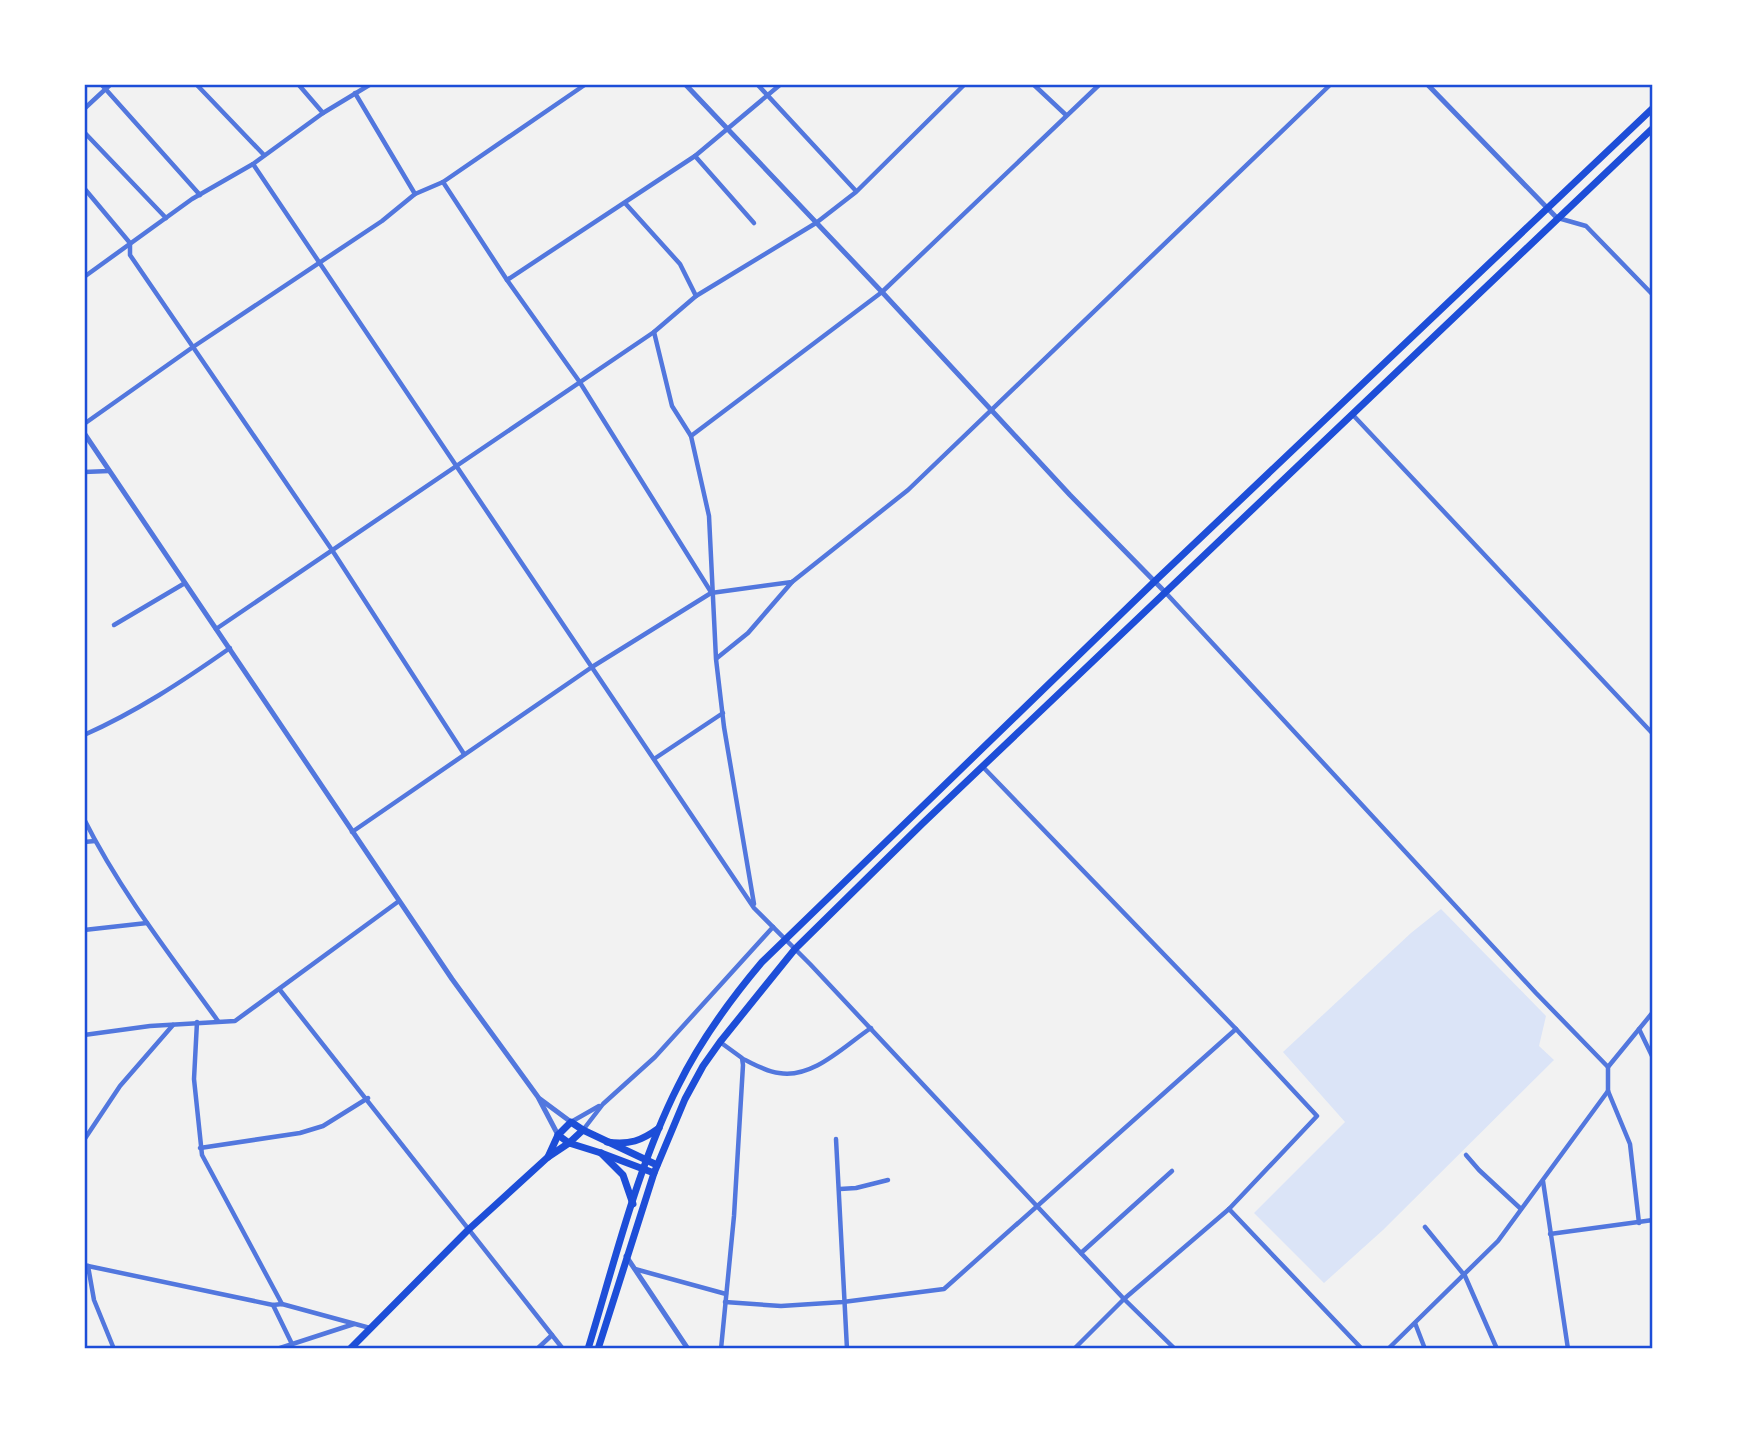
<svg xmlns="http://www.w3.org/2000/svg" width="1737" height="1433" font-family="Overpass,sans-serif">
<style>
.green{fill:#dbe4f7}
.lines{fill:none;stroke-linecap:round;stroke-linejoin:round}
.minor{stroke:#5277de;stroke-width:4.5}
.tertiary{stroke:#5277de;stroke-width:5}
.primary{stroke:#1d4ed8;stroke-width:7}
.trunk{stroke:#1d4ed8;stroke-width:7}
.neatline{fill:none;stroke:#1d4ed8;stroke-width:2.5}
</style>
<rect width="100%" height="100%" fill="#f2f2f2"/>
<!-- green -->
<polygon class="green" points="1441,909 1546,1016 1539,1046 1554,1060 1383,1230 1324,1283 1254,1213 1345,1122 1283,1052 1411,933"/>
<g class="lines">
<!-- minor -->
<g class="minor">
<polyline points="101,84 200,195"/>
<polyline points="196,84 264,155"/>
<polyline points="298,84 323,113"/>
<polyline points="757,84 856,191"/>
<polyline points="1033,84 1066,115"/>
<polyline points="355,93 415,194"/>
<polyline points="84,109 111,84"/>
<polyline points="84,132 166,218"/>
<polyline points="695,156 754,223"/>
<polyline points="253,164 754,908 810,964 1124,1299 1175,1349"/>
<polyline points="443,182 507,280 579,381 711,592"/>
<polyline points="84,188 130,243 130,255 332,550 464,754"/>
<polyline points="625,203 680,264 696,296"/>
<polyline points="1558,218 1586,226 1653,295"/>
<polyline points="84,277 192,199 253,164 323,113 371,84"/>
<polyline points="507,280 695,156 781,84"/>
<polyline points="654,332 672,406 691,436"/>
<polyline points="1353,415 1653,734"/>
<polyline points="84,424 193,347 382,221 415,194 443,182 586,84"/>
<polyline points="84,472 109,471"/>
<polyline points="1165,592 1536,993 1608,1067"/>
<polyline points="114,625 185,583"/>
<polyline points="216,629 654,332 696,296 816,223 856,192 965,84"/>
<polyline points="717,658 748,633 792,582"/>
<path d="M84,735C136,712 183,681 230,648"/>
<polyline points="654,759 723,713"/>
<polyline points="983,767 1236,1029 1317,1116 1229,1209 1124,1299 1074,1349"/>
<path d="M84,819C120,891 171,956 218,1021"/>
<polyline points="352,832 592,667 711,593 792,582 908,490 1331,84"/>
<polyline points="84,842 95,841"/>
<polyline points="754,904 724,727 716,659 709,516 691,436 882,292 1100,84"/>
<polyline points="84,930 147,923"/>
<polyline points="280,990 563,1349"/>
<polyline points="197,1022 194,1079 202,1155 282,1304"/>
<polyline points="1639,1029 1653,1058"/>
<polyline points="84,1035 150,1026 235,1021 399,901"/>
<polyline points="720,1042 742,1058 743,1065 734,1216 721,1349"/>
<path d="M743,1059C754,1064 767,1072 779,1073C813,1079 844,1046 871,1028"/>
<polyline points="571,1122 599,1106"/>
<polyline points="583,1130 603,1104 655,1057 773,927"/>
<polyline points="836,1139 847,1349"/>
<polyline points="84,1140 120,1086 173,1025"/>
<polyline points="200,1148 300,1133 323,1126 368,1098"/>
<polyline points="1466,1155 1479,1170 1521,1209"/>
<polyline points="1543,1181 1568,1349"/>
<polyline points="840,1189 856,1188 888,1180"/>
<polyline points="1229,1209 1362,1349"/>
<polyline points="1639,1223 1630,1144 1608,1091 1608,1067 1653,1012"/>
<polyline points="1425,1227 1465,1276 1497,1349"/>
<polyline points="1550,1234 1653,1220"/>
<polyline points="1081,1253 1172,1171"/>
<polyline points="84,1265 88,1266 94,1300 114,1349"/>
<polyline points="88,1266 273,1305 282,1304 370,1328"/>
<polyline points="635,1269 726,1294"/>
<polyline points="725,1302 781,1306 843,1302 944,1289 1236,1029"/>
<polyline points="273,1305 292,1344"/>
<polyline points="1415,1323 1425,1349"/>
<polyline points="277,1349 354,1324"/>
<polyline points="537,1349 552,1335"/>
<polyline points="1388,1349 1498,1241 1608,1091"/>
</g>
<!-- tertiary -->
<g class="tertiary">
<polyline points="685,84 882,292 1070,495 1165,592"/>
<polyline points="1427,84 1557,218"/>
<polyline points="84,433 452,979 538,1097 558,1135"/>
<polyline points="540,1099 571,1122"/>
<polyline points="626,1256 688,1349"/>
</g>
<!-- primary -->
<g class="primary">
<polyline points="558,1135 569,1143 601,1153 654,1173"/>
<polyline points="548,1157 558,1135 571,1122 583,1130 657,1165"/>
<polyline points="350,1349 468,1230 548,1157 569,1143 583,1130"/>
</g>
<!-- trunk -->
<g class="trunk">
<path d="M607,1142C630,1145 641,1141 659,1128"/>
<polyline points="601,1153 623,1175 633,1204"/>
<path d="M588,1349C614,1264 638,1165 678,1086C700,1041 730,1000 762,962L1155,581L1653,108"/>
<polyline points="598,1349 654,1173 685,1099 703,1066 720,1042 795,949 922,824 1653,128"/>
</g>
</g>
<!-- border -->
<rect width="1737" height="1433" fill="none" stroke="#ffffff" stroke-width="172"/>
<rect x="86" y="86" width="1565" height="1261" class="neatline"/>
</svg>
